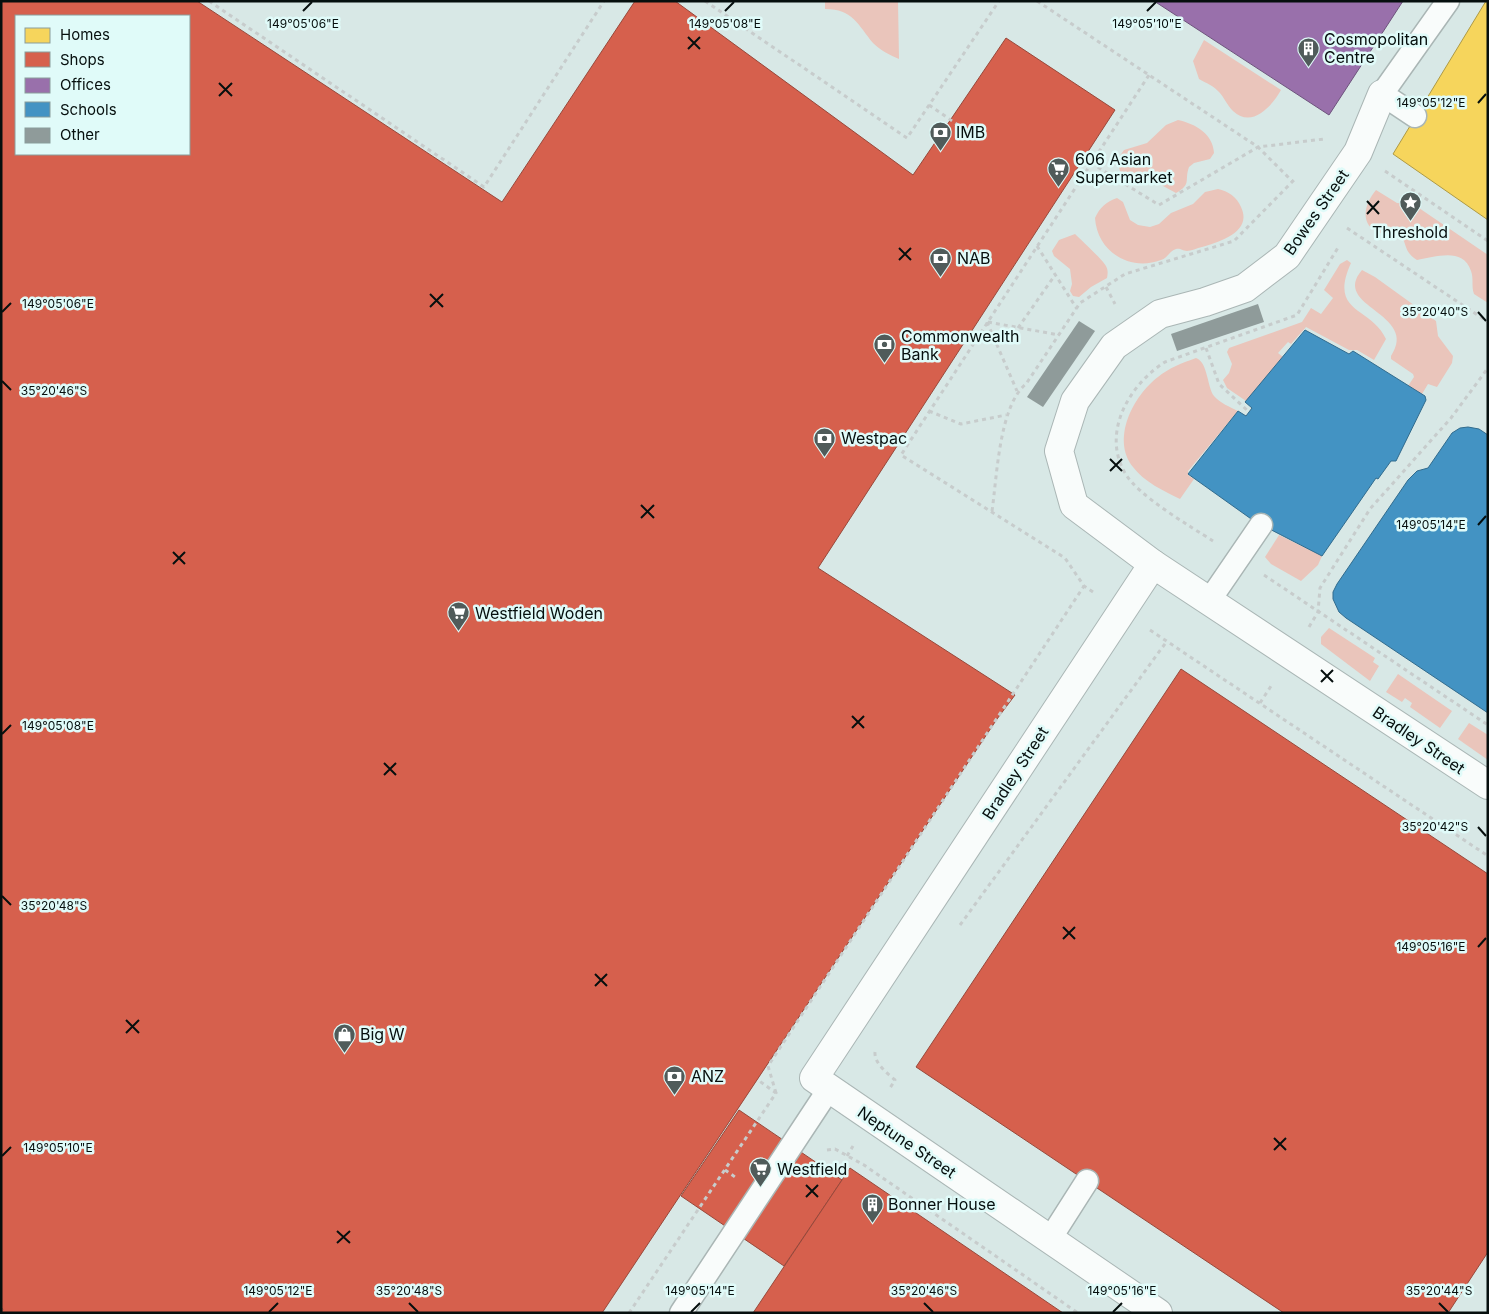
<svg xmlns="http://www.w3.org/2000/svg" width="1489" height="1314" font-family="Inter,sans-serif">
<style>
.green{fill:#eac5bb}
.homes{fill:#f6d55c;stroke:#ae9a45}
.shops{fill:#d6604d;stroke:#98483a;fill-rule:evenodd}
.offices{fill:#9970ab;stroke:#6d537c}
.schools{fill:#4393c3;stroke:#316b8d}
.building{fill:#8f9b9a}
.lines{fill:none;stroke-linecap:round;stroke-linejoin:round}
.service-casing{stroke:#aab6b5;stroke-width:25}
.pedestrian-casing{stroke:#aab6b5;stroke-width:30}
.minor-casing{stroke:#aab6b5;stroke-width:30}
.path{stroke:#c7cccc;stroke-width:3;stroke-dasharray:4 4;stroke-linecap:butt}
.service{stroke:#f9fcfb;stroke-width:22}
.pedestrian{stroke:#f9fcfb;stroke-width:28}
.minor{stroke:#f9fcfb;stroke-width:28}
.ticks{fill:none;stroke:#060f0e;stroke-width:2}
.labels{text-anchor:middle;dominant-baseline:central;stroke-width:5;stroke-linejoin:round;paint-order:stroke}
.poi-label{font-size:16px;fill:#060f0e;stroke:#e0fbf9;text-anchor:start}
.street-label{font-size:16px;fill:#060f0e;stroke:#e0fbf9}
.ticks-label{font-size:12px;text-anchor:middle;fill:#060f0e;stroke:#e0fbf9;stroke-width:5;stroke-linejoin:round;paint-order:stroke}
</style>
<rect width="100%" height="100%" fill="#d8e8e6"/>
<!-- green -->
<g class="green">
<path d="M825,1H898L899,59C890,55 881,51 873,43C858,25 853,9 825,9Z"/>
<path d="M1204,40L1281,90C1272,106 1252,129 1233,111C1227,105 1224,97 1219,92C1214,86 1206,83 1199,79L1193,61Z"/>
<path d="M1178,120C1196,124 1213,134 1214,153L1210,159L1194,163L1189,167C1184,181 1192,184 1176,193L1152,180L1130,179L1120,171L1118,164L1119,157L1124,150L1147,143L1166,125Z"/>
<path d="M1218,189C1228,191 1237,197 1241,207C1253,232 1219,242 1202,247C1197,248 1191,251 1187,251C1182,251 1181,248 1176,249C1169,251 1168,258 1161,260C1129,272 1097,251 1095,218C1100,207 1106,202 1117,198L1123,202L1130,220L1138,225L1150,227L1159,224L1171,213L1193,204L1205,192Z"/>
<path d="M1376,190L1397,203L1411,204L1419,208L1488,255V303L1474,294C1471,286 1474,279 1471,271C1463,247 1436,257 1417,260C1402,251 1408,241 1399,235C1393,231 1387,235 1380,233C1358,225 1365,203 1376,190Z"/>
<path d="M1075,234C1081,240 1102,259 1106,266C1108,270 1108,273 1107,278L1091,287L1079,297L1073,296L1070,291L1072,284L1070,269L1054,256L1052,251L1059,240Z"/>
<path d="M1347,260L1351,263C1328,314 1371,306 1386,339L1374,360L1357,350H1349L1306,327L1291,344L1288,342L1278,353L1283,357L1246,401L1227,388L1223,380L1229,373L1232,364L1227,352L1229,348L1302,322L1311,308L1321,314L1333,298L1324,290L1340,264Z"/>
<path d="M1362,270L1375,277L1436,321L1438,336L1453,356L1452,363L1437,387L1428,384L1422,394L1408,386L1414,377L1413,374L1391,359V356C1420,313 1330,307 1362,270Z"/>
<path d="M1196,358C1208,362 1207,387 1214,396C1220,403 1230,407 1238,411L1188,471L1189,476L1194,479L1180,499C1164,491 1144,482 1133,467C1111,439 1133,396 1158,377C1169,368 1182,363 1196,358Z"/>
<polygon points="1279,535 1322,556 1318,565 1301,581 1271,564 1265,557"/>
<polygon points="1329,628 1375,658 1373,662 1379,666 1370,681 1321,644 1321,637"/>
<polygon points="1398,674 1452,711 1440,728 1410,707 1412,703 1405,698 1402,702 1386,692"/>
<polygon points="1469,723 1488,735 1488,760 1458,739"/>
</g>
<!-- homes -->
<polygon class="homes" points="1486,1 1488,1 1488,220 1393,154"/>
<!-- shops -->
<g class="shops">
<path d="M1,1H197L502,202L635,1H675L913,175L1006,38L1115,110L818,568L1015,695L997,719L602,1313H1L3,1309L1,1308ZM16,16H189V154H16Z"/>
<polygon points="1181,669 1488,874 1488,1252 1448,1313 1284,1313 916,1067"/>
<polygon points="739,1110 842,1180 784,1266 681,1196"/>
<polygon points="850,1168 1063,1313 753,1313"/>
</g>
<!-- offices -->
<polygon class="offices" points="1154,1 1403,1 1329,115"/>
<!-- schools -->
<g class="schools">
<polygon points="1305,330 1349,354 1353,351 1425,396 1426,400 1396,461 1391,461 1378,479 1376,478 1322,556 1254,521 1188,474 1238,411 1246,416 1252,408 1245,402"/>
<polygon points="1468,427 1479,429 1488,435 1488,713 1346,618 1339,612 1333,599 1333,592 1337,584 1408,480 1417,471 1428,468 1452,433 1460,428"/>
</g>
<!-- building -->
<g class="building">
<polygon points="1258,304 1264,322 1177,351 1171,334"/>
<polygon points="1079,321 1095,331 1043,407 1027,397"/>
</g>
<g class="lines">
<defs>
<g id="service">
<polyline points="1415,116 1382,94 1448,1"/>
<polyline points="1209,601 1261,525"/>
<polyline points="1050,1239 1087,1181"/>
<polyline points="681,1313 829,1089"/>
</g>
<polyline id="pedestrian" points="1153,564 1074,505 1059,451 1075,401 1114,346 1160,314 1205,302 1245,288 1287,256 1358,152 1382,94"/>
<polyline id="minor" points="1158,1313 814,1078 1153,564 1488,785"/>
</defs>
<!-- service casing -->
<use href="#service" class="service-casing"/>
<!-- pedestrian casing -->
<use href="#pedestrian" class="pedestrian-casing"/>
<!-- minor casing -->
<use href="#minor" class="minor-casing"/>
<!-- path -->
<g class="path">
<polyline points="209,1 484,187 604,1"/>
<polyline points="705,1 907,138 999,1"/>
<polyline points="1037,1 1258,147 1293,182"/>
<polyline points="929,105 974,136"/>
<polyline points="1091,163 1159,205 1258,147 1324,139"/>
<polyline points="1385,171 1488,241"/>
<polyline points="1347,228 1488,322"/>
<polyline points="1037,246 1077,309"/>
<polyline points="1106,287 1115,304"/>
<polyline points="987,322 1017,391"/>
<polyline points="988,322 1059,335"/>
<polyline points="1018,328 1055,275"/>
<polyline points="1206,348 1219,384 1249,412"/>
<polyline points="929,411 961,424 1006,415"/>
<path d="M992,511C997,477 999,406 1026,384L1080,303L1125,274L1234,241L1294,180"/>
<path d="M1213,541C1190,526 1138,496 1125,473C1101,432 1130,384 1165,362L1297,315L1339,246"/>
<polyline points="1264,575 1488,725"/>
<polyline points="1093,592 1084,586 1065,558 901,455 1149,75"/>
<polyline points="1309,627 1318,612 1320,588 1370,509 1451,418 1488,368"/>
<polyline points="1150,630 1488,856"/>
<polyline points="1260,703 1273,683"/>
<polyline points="960,925 1167,641"/>
<path d="M875,1052C874,1063 887,1073 895,1080L890,1088"/>
<polyline points="776,1093 768,1066 1084,586"/>
<polyline points="827,1150 835,1149 864,1165 1078,1313"/>
<polyline points="847,1156 853,1146"/>
<polyline points="725,1170 735,1177"/>
<polyline points="629,1313 776,1093 758,1080"/>
</g>
<!-- service -->
<use href="#service" class="service"/>
<!-- pedestrian -->
<use href="#pedestrian" class="pedestrian"/>
<!-- minor -->
<use href="#minor" class="minor"/>
</g>
<!-- ticks -->
<path class="ticks" d="M303,11L312,2M725,11L734,2M1147,11L1156,2M688,37L700,49M688,49L700,37M219,83L232,96M219,96L232,83M1478,103L1486,94M1367,201L1379,214M1367,214L1379,201M899,248L911,260M899,260L911,248M430,294L443,307M430,307L443,294M2,312L11,303M1478,312L1486,321M2,381L11,390M1110,459L1122,471M1110,471L1122,459M641,505L654,518M641,518L654,505M1478,525L1486,516M173,552L185,564M173,564L185,552M1321,670L1333,682M1321,682L1333,670M852,716L864,728M852,728L864,716M2,734L11,725M384,763L396,775M384,775L396,763M1478,827L1486,836M2,896L11,905M1063,927L1075,939M1063,939L1075,927M1478,947L1486,938M595,974L607,986M595,986L607,974M126,1020L139,1033M126,1033L139,1020M1274,1138L1286,1150M1274,1150L1286,1138M2,1156L11,1147M806,1185L818,1197M806,1197L818,1185M337,1231L350,1243M337,1243L350,1231M409,1303L418,1312M924,1303L933,1312M1439,1303L1448,1312M269,1312L278,1303M691,1312L700,1303M1113,1312L1122,1303"/>
<!-- icons -->
<defs>
<symbol id="building-pin" viewBox="-11 -11 22 30"><path d="M0 17L-7.5 6A9.5 9.5 0 1 1 7.5 6Z" fill="#505b5a" stroke="#e0fbf9"/><path d="M-4-6H4V6H1V3H-1V6H-4ZM-2.5-4.3h1.7v1.8h-1.7ZM.8-4.3h1.7v1.8H.8ZM-2.5-1h1.7V.8h-1.7ZM.8-1h1.7V.8H.8Z" fill="#fff"/></symbol>
<symbol id="bank-pin" viewBox="-11 -11 22 30"><path d="M0 17L-7.5 6A9.5 9.5 0 1 1 7.5 6Z" fill="#505b5a" stroke="#e0fbf9"/><path d="M-6-4H6V4H-6ZM0-2.3a2.3 2.3 0 1 0 0 4.6a2.3 2.3 0 1 0 0-4.6Z" fill="#fff"/></symbol>
<symbol id="supermarket-pin" viewBox="-11 -11 22 30"><path d="M0 17L-7.5 6A9.5 9.5 0 1 1 7.5 6Z" fill="#505b5a" stroke="#e0fbf9"/><path d="M-6-5.5h2.5l.6 2H6L4.5 2H-2.5L-4.4-4H-6ZM-1.5 3.2a1.3 1.3 0 1 0 .1 0ZM3 3.2a1.3 1.3 0 1 0 .1 0Z" fill="#fff"/></symbol>
<symbol id="sight-pin" viewBox="-11 -11 22 30"><path d="M0 17L-7.5 6A9.5 9.5 0 1 1 7.5 6Z" fill="#505b5a" stroke="#e0fbf9"/><path d="M0-6L1.8-2.2L6-1.7L2.9 1.2L3.7 5.4L0 3.3L-3.7 5.4L-2.9 1.2L-6-1.7L-1.8-2.2Z" fill="#fff"/></symbol>
<symbol id="shop-pin" viewBox="-11 -11 22 30"><path d="M0 17L-7.5 6A9.5 9.5 0 1 1 7.5 6Z" fill="#505b5a" stroke="#e0fbf9"/><path d="M-5-2.5h2.3a2.7 3.5 0 0 1 5.4 0H5L5.5 6h-11ZM-1.5-2.5h3a1.5 2.3 0 0 0-3 0Z" fill="#fff"/></symbol>
</defs>
<g fill-rule="evenodd">
<use href="#building-pin" x="1296" y="36" width="25" height="34"/>
<use href="#bank-pin" x="928" y="120" width="25" height="34"/>
<use href="#supermarket-pin" x="1046" y="156" width="25" height="34"/>
<use href="#sight-pin" x="1398" y="190" width="25" height="34"/>
<use href="#bank-pin" x="928" y="246" width="25" height="34"/>
<use href="#bank-pin" x="872" y="332" width="25" height="34"/>
<use href="#bank-pin" x="812" y="426" width="25" height="34"/>
<use href="#supermarket-pin" x="446" y="600" width="25" height="34"/>
<use href="#shop-pin" x="332" y="1022" width="25" height="34"/>
<use href="#bank-pin" x="662" y="1064" width="25" height="34"/>
<use href="#supermarket-pin" x="748" y="1156" width="25" height="34"/>
<use href="#building-pin" x="860" y="1192" width="25" height="34"/>
</g>
<g class="labels">
<!-- poi labels -->
<g class="poi-label">
<text x="1324" y="39">Cosmopolitan<tspan x="1324" dy="18">Centre</tspan></text>
<text x="956" y="132">IMB</text>
<text x="1075" y="159">606 Asian<tspan x="1075" dy="18">Supermarket</tspan></text>
<text x="1410" y="232" text-anchor="middle">Threshold</text>
<text x="957" y="258">NAB</text>
<text x="901" y="336">Commonwealth<tspan x="901" dy="18">Bank</tspan></text>
<text x="841" y="438">Westpac</text>
<text x="475" y="613">Westfield Woden</text>
<text x="360" y="1034">Big W</text>
<text x="691" y="1076">ANZ</text>
<text x="777" y="1169">Westfield</text>
<text x="888" y="1204">Bonner House</text>
</g>
<!-- street labels -->
<g class="street-label">
<text transform="translate(1316 212) rotate(-55)">Bowes Street</text>
<text transform="translate(1419 740) rotate(34)">Bradley Street</text>
<text transform="translate(1015 773) rotate(-57)">Bradley Street</text>
<text transform="translate(907 1142) rotate(34)">Neptune Street</text>
</g>
</g>
<g class="ticks-label">
<text x="303" y="28">149°05'06"E</text>
<text x="725" y="28">149°05'08"E</text>
<text x="1147" y="28">149°05'10"E</text>
<text x="1431" y="107">149°05'12"E</text>
<text x="58" y="308">149°05'06"E</text>
<text x="1435" y="316">35°20'40"S</text>
<text x="54" y="395">35°20'46"S</text>
<text x="1431" y="529">149°05'14"E</text>
<text x="58" y="730">149°05'08"E</text>
<text x="1435" y="831">35°20'42"S</text>
<text x="54" y="910">35°20'48"S</text>
<text x="1431" y="951">149°05'16"E</text>
<text x="58" y="1152">149°05'10"E</text>
<text x="278" y="1295">149°05'12"E</text>
<text x="409" y="1295">35°20'48"S</text>
<text x="700" y="1295">149°05'14"E</text>
<text x="924" y="1295">35°20'46"S</text>
<text x="1122" y="1295">149°05'16"E</text>
<text x="1439" y="1295">35°20'44"S</text>
</g>
<!-- border -->
<rect width="1489" height="1314" fill="none" stroke="#060f0e" stroke-width="5"/>
<!-- legend -->
<rect x="15" y="15" width="175" height="140" fill="#e0fbf9" stroke="#899d9b"/>
<rect x="25" y="28" width="25" height="15" fill="#f6d55c" stroke="#899d9b"/>
<text x="60" y="40" font-size="15" fill="#060f0e">Homes</text>
<rect x="25" y="52" width="25" height="15" fill="#d6604d" stroke="#899d9b"/>
<text x="60" y="65" font-size="15" fill="#060f0e">Shops</text>
<rect x="25" y="78" width="25" height="15" fill="#9970ab" stroke="#899d9b"/>
<text x="60" y="90" font-size="15" fill="#060f0e">Offices</text>
<rect x="25" y="102" width="25" height="15" fill="#4393c3" stroke="#899d9b"/>
<text x="60" y="115" font-size="15" fill="#060f0e">Schools</text>
<rect x="25" y="128" width="25" height="15" fill="#8f9b9a" stroke="#899d9b"/>
<text x="60" y="140" font-size="15" fill="#060f0e">Other</text>
</svg>
